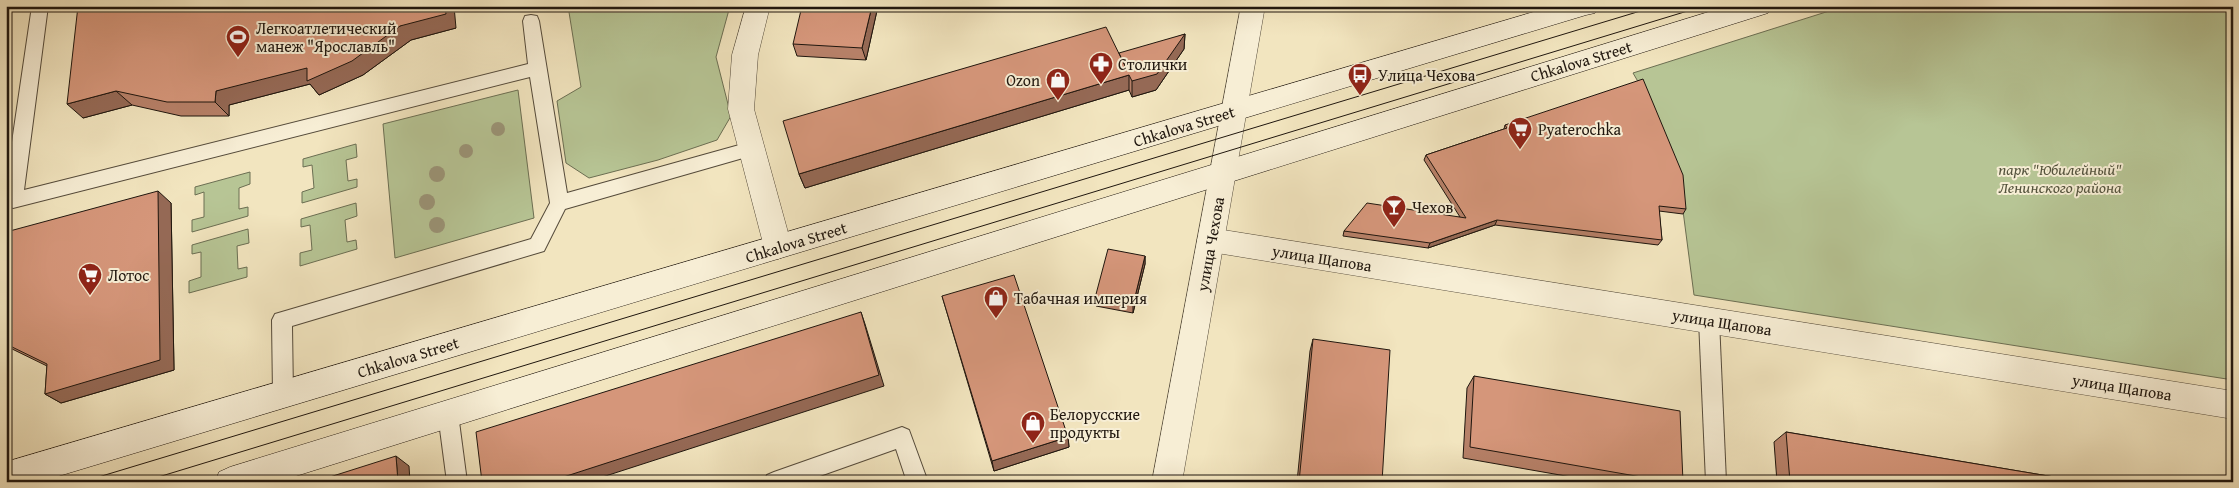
<svg xmlns="http://www.w3.org/2000/svg" width="2239" height="488" font-family="'Gentium Book Plus',serif">
<style>
.green{fill:#b7c595;stroke:#6b6e52}
.lines{fill:none;stroke-linecap:round;stroke-linejoin:round}
.service-casing{stroke:#544a3a;stroke-width:2}
.minor-casing{stroke:#544a3a;stroke-width:1}
.tertiary-casing{stroke:#544a3a;stroke-width:1}
.secondary-casing{stroke:#1f160e;stroke-width:1}
.service{fill:#f7eed5;fill-rule:evenodd}
.minor{fill:#f7eed5;fill-rule:evenodd}
.tertiary{fill:#f7eed5;fill-rule:evenodd}
.secondary{fill:#f7eed5;fill-rule:evenodd}
.tram{stroke:#1f160e;stroke-width:1}
.tree{fill:#9b9578}
.wall{fill:#b78169;stroke:#1f160e}
.shaded-wall{fill:#956955;stroke:#1f160e}
.building{fill:#d5967a;stroke:#1f160e}
.labels{text-anchor:middle;dominant-baseline:central;stroke-width:4;stroke-linejoin:round;paint-order:stroke}
.poi-label{font-size:16px;fill:#1f160e;stroke:#f7eed5;text-anchor:start}
.street-label{font-size:16px;fill:#1f160e;stroke:#f7eed5}
.park-label{font-size:16px;font-style:italic;fill:#54533d;stroke:#f7eed5}
</style>
<rect width="100%" height="100%" fill="#f2e5bf"/>
<filter id="stains"><feTurbulence type="fractalNoise" baseFrequency=".004" numOctaves="4"/><feColorMatrix values="0 0 0 0 .2 0 0 0 0 .09 0 0 0 0 .02 0 0 0 .5 -.17"/></filter>
<radialGradient id="worn" r=".72"><stop offset=".6" stop-color="#630" stop-opacity="0"/><stop offset="1" stop-color="#630" stop-opacity=".3"/></radialGradient>
<!-- green -->
<g class="green">
<polygon points="568,6 730,6 716,57 731,116 717,140 658,160 589,178 566,163 557,101 581,87"/>
<polygon points="1845,6 2233,6 2233,380 1694,295 1679,180 1640,85 1633,73"/>
<polygon points="518,90 534,218 395,258 383,124"/>
<polygon points="356,144 357,157 346,160 348,181 357,179 357,187 302,203 302,192 314,188 312,165 303,167 303,159"/>
<polygon points="250,172 250,184 239,188 239,209 248,207 248,216 192,232 192,220 204,217 204,192 195,195 195,187"/>
<polygon points="356,203 357,216 345,220 347,242 356,240 357,249 300,266 300,253 312,250 310,225 301,227 301,219"/>
<polygon points="248,229 249,243 237,246 238,269 247,267 247,277 189,293 189,281 201,277 201,252 192,254 192,245"/>
</g>
<g class="lines">
<defs>
<g id="service">
<polygon points="32,6 48,6 24,190 528,64 523,21 525,16 531,15 537,16 539,21 567,193 750,142 756,144 759,149 756,154 750,156 565,209 544,251 292,326 293,395 290,402 283,404 276,402 273,395 272,320 275,314 531,239 550,203 530,77 13,208 6,205 6,183"/>
<polygon points="1709,311 1716,314 1719,320 1726,482 1706,482 1699,320 1702,314"/>
<polygon points="448,405 455,407 458,414 467,482 447,482 438,414 441,407"/>
<polygon points="902,427 909,430 928,482 907,482 896,449 803,482 764,482 767,475 774,472"/>
</g>
<g id="minor">
<polygon points="746,6 770,6 758,55 754,109 792,247 788,255 778,259 768,255 764,247 728,109 732,55"/>
<polygon points="1211,228 2233,391 2233,419 1211,252 1201,248 1197,240 1201,232"/>
</g>
<polygon id="tertiary" points="1241,6 1265,6 1182,482 1152,482"/>
<g id="secondary">
<polygon points="1554,6 1598,6 1595,13 1586,15 39,482 6,482 6,462"/>
<polygon points="1728,6 1771,6 1768,13 277,482 215,482 219,472 230,467"/>
</g>
</defs>
<!-- service casing -->
<use href="#service" class="service-casing"/>
<!-- minor casing -->
<use href="#minor" class="minor-casing"/>
<!-- tertiary casing -->
<use href="#tertiary" class="tertiary-casing"/>
<!-- secondary casing -->
<use href="#secondary" class="secondary-casing"/>
<!-- service -->
<use href="#service" class="service"/>
<!-- minor -->
<use href="#minor" class="minor"/>
<!-- tertiary -->
<use href="#tertiary" class="tertiary"/>
<!-- secondary -->
<use href="#secondary" class="secondary"/>
<!-- tram -->
<g class="tram">
<polyline points="82,482 1657,6"/>
<polyline points="142,482 1704,6"/>
</g>
</g>
<!-- trees -->
<g class="tree">
<circle cx="498" cy="129" r="7"/>
<circle cx="466" cy="151" r="7"/>
<circle cx="437" cy="174" r="8"/>
<circle cx="427" cy="202" r="8"/>
<circle cx="437" cy="225" r="8"/>
</g>
<!-- wall -->
<g class="wall">
<polygon points="78,6 456,28 411,40 363,75 319,95 310,84 229,105 229,116 181,116 132,105 83,118"/>
<polygon points="878,6 866,60 797,56 793,44"/>
<polygon points="1185,34 1184,49 1156,90 1132,97 1129,90 805,188 799,174"/>
<polygon points="1505,125 1686,209 1683,214 1659,211 1662,240 1658,245 1495,225 1428,248 1343,236 1344,231 1460,217 1424,160 1426,155 1504,129"/>
<polygon points="171,203 174,370 61,403 45,394 47,366 6,346 6,232"/>
<polygon points="1145,256 1145,264 1133,313 1096,306 1095,298"/>
<polygon points="942,296 1068,437 1069,447 994,471"/>
<polygon points="1313,339 1382,482 1297,482 1310,351"/>
<polygon points="1474,376 1683,482 1600,482 1463,458 1467,388"/>
<polygon points="1786,432 2084,482 1777,482 1774,442"/>
</g>
<!-- shaded-wall -->
<g class="shaded-wall">
<polygon points="445,6 454,6 456,28 411,40 363,75 319,95 310,84 229,105 229,116 215,102 216,91 400,26"/>
<polygon points="872,6 878,6 866,60 862,48"/>
<polygon points="1185,34 1184,49 1156,90 1132,97 1132,81"/>
<polygon points="1129,75 1129,90 805,188 799,174"/>
<polygon points="116,91 132,105 83,118 67,104"/>
<polygon points="158,191 171,203 174,370 61,403 45,394"/>
<polygon points="1497,220 1495,225 1428,248 1430,243"/>
<polygon points="1145,256 1145,264 1133,313 1133,305"/>
<polygon points="861,312 865,324 884,386 587,482 548,482"/>
<polygon points="1068,437 1069,447 994,471 992,461"/>
<polygon points="396,456 409,466 410,482 398,482"/>
</g>
<!-- building -->
<g class="building">
<polygon points="78,6 445,6 446,14 400,26 352,61 307,81 307,68 216,91 215,102 167,102 116,91 67,104"/>
<polygon points="802,6 872,6 862,48 793,44"/>
<polygon points="1106,27 1127,70 1119,53 1185,34 1157,74 1132,81 1129,75 799,174 783,121"/>
<polygon points="1643,79 1683,175 1686,209 1659,206 1662,240 1497,220 1430,243 1344,231 1367,203 1466,218 1426,155 1507,128 1505,125"/>
<polygon points="158,191 160,360 45,394 47,364 6,344 6,232"/>
<polygon points="1108,249 1145,256 1133,305 1095,298"/>
<polygon points="1014,275 1068,437 992,461 942,296"/>
<polygon points="861,312 879,375 548,482 482,482 476,432"/>
<polygon points="1313,339 1390,350 1382,482 1299,482"/>
<polygon points="1474,376 1680,411 1683,482 1670,482 1470,447"/>
<polygon points="1786,432 2084,482 1790,482"/>
<polygon points="396,456 398,482 314,482"/>
</g>
<!-- icons -->
<defs>
<symbol id="stadium-pin" viewBox="-11 -11 22 30"><path d="M0 17L-7.5 6A9.5 9.5 0 1 1 7.5 6Z" fill="#8f2418" stroke="#f7eed5"/><path d="M0-5a6.5 5 0 1 0 0 10a6.5 5 0 1 0 0-10ZM-3.5-1.8h7v3.6h-7Z" fill="#fff"/></symbol>
<symbol id="pharmacy-pin" viewBox="-11 -11 22 30"><path d="M0 17L-7.5 6A9.5 9.5 0 1 1 7.5 6Z" fill="#8f2418" stroke="#f7eed5"/><path d="M-2-6h4v4h4v4h-4v4h-4v-4h-4v-4h4Z" fill="#fff"/></symbol>
<symbol id="bus-pin" viewBox="-11 -11 22 30"><path d="M0 17L-7.5 6A9.5 9.5 0 1 1 7.5 6Z" fill="#8f2418" stroke="#f7eed5"/><path d="M-5-6H5V4H4V6H2V4H-2V6H-4V4H-5ZM-3.5-4V0h7V-4ZM-3.5 1.2v1.5H-2V1.2ZM2 1.2v1.5H3.5V1.2Z" fill="#fff"/></symbol>
<symbol id="shop-pin" viewBox="-11 -11 22 30"><path d="M0 17L-7.5 6A9.5 9.5 0 1 1 7.5 6Z" fill="#8f2418" stroke="#f7eed5"/><path d="M-5-2.5h2.3a2.7 3.5 0 0 1 5.4 0H5L5.5 6h-11ZM-1.5-2.5h3a1.5 2.3 0 0 0-3 0Z" fill="#fff"/></symbol>
<symbol id="supermarket-pin" viewBox="-11 -11 22 30"><path d="M0 17L-7.5 6A9.5 9.5 0 1 1 7.5 6Z" fill="#8f2418" stroke="#f7eed5"/><path d="M-6-5.5h2.5l.6 2H6L4.5 2H-2.5L-4.4-4H-6ZM-1.5 3.2a1.3 1.3 0 1 0 .1 0ZM3 3.2a1.3 1.3 0 1 0 .1 0Z" fill="#fff"/></symbol>
<symbol id="bar-pin" viewBox="-11 -11 22 30"><path d="M0 17L-7.5 6A9.5 9.5 0 1 1 7.5 6Z" fill="#8f2418" stroke="#f7eed5"/><path d="M-6-5H6L.8 .8V4.5H3.5V6h-7V4.5H-.8V.8Z" fill="#fff"/></symbol>
</defs>
<g fill-rule="evenodd">
<use href="#stadium-pin" x="224" y="23" width="28" height="38"/>
<use href="#pharmacy-pin" x="1087" y="50" width="28" height="38"/>
<use href="#bus-pin" x="1346" y="61" width="28" height="38"/>
<use href="#shop-pin" x="1044" y="66" width="28" height="38"/>
<use href="#supermarket-pin" x="1506" y="115" width="28" height="38"/>
<use href="#bar-pin" x="1380" y="193" width="28" height="38"/>
<use href="#supermarket-pin" x="76" y="261" width="28" height="38"/>
<use href="#shop-pin" x="982" y="284" width="28" height="38"/>
<use href="#shop-pin" x="1019" y="409" width="28" height="38"/>
</g>
<g class="labels">
<!-- poi labels -->
<g class="poi-label">
<text x="256" y="28">Легкоатлетический<tspan x="256" dy="18">манеж "Ярославль"</tspan></text>
<text x="1118" y="64">Столички</text>
<text x="1378" y="75">Улица Чехова</text>
<text x="1040" y="80" text-anchor="end">Ozon</text>
<text x="1538" y="129">Pyaterochka</text>
<text x="1412" y="207">Чехов</text>
<text x="108" y="275">Лотос</text>
<text x="1014" y="298">Табачная империя</text>
<text x="1050" y="414">Белорусские<tspan x="1050" dy="18">продукты</tspan></text>
</g>
<!-- street labels -->
<g class="street-label">
<text transform="translate(1581 61) rotate(-17)">Chkalova Street</text>
<text transform="translate(1184 126) rotate(-17)">Chkalova Street</text>
<text transform="translate(796 242) rotate(-17)">Chkalova Street</text>
<text transform="translate(1210 244) rotate(-80)">улица Чехова</text>
<text transform="translate(1322 258) rotate(9)">улица Щапова</text>
<text transform="translate(1722 322) rotate(9)">улица Щапова</text>
<text transform="translate(408 357) rotate(-17)">Chkalova Street</text>
<text transform="translate(2122 387) rotate(9)">улица Щапова</text>
</g>
<!-- park labels -->
<g class="park-label">
<text x="2060" y="169">парк "Юбилейный"<tspan x="2060" dy="18">Ленинского района</tspan></text>
</g>
</g>
<!-- margin -->
<rect width="2239" height="488" fill="none" stroke="#f2e5bf" stroke-width="25"/>
<rect x="8" y="8" width="2224" height="473" fill="none" stroke="#1f160e" stroke-width="2.5"/>
<rect x="12" y="12" width="2214" height="463" fill="none" stroke="#1f160e"/>
<rect width="100%" height="100%" filter="url(#stains)"/>
<rect width="100%" height="100%" fill="url(#worn)"/>
</svg>
